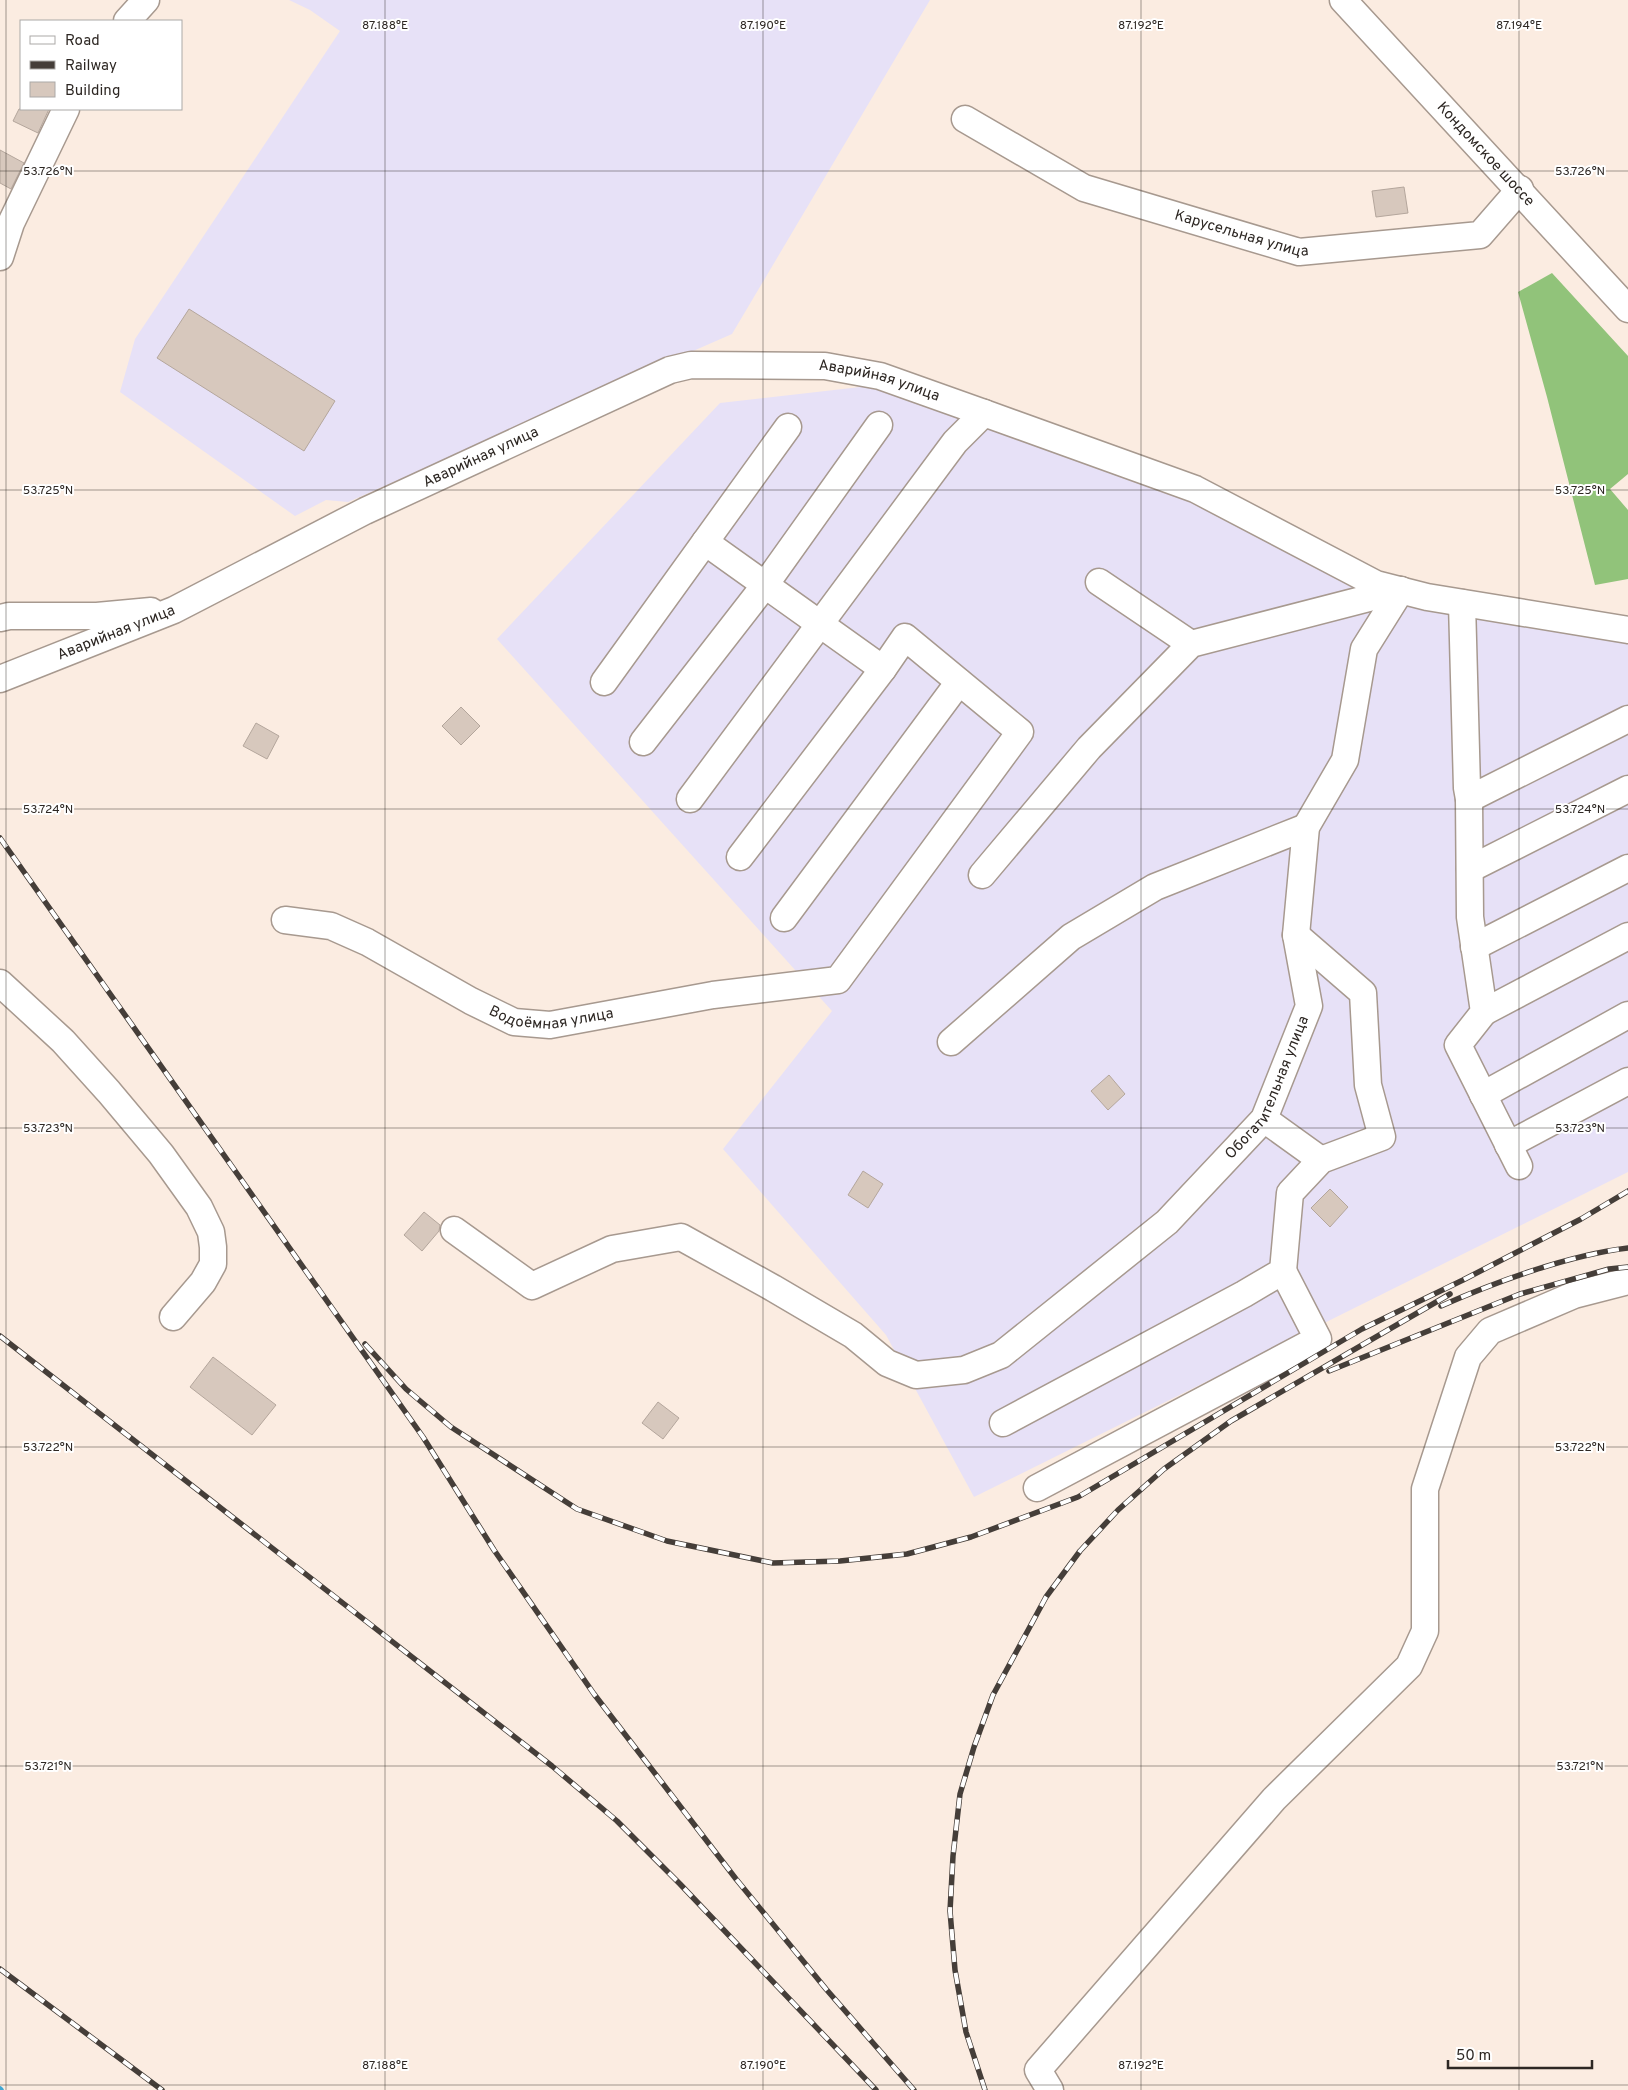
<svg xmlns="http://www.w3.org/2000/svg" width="1628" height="2090" font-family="Overpass,sans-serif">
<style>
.industrial{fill:#e7e1f7}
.forest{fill:#91c37a}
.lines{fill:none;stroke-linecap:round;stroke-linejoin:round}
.stream{stroke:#40a7d3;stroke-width:5.5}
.building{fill:#d7c8bd;stroke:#b4a69c}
.minor-casing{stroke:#a7998f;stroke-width:29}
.minor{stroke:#fff;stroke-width:26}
.rail-casing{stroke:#453e39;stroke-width:5.5}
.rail{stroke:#fff;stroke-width:4;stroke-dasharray:11;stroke-linecap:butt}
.ticks{fill:none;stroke:#2d2723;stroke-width:1;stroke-opacity:0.45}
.labels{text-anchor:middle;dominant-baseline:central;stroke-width:4;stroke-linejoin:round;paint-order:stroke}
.street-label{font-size:15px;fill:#2d2723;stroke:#fff}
.ticks-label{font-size:12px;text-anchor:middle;fill:#2d2723;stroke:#fff;stroke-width:4;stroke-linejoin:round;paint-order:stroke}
</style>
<rect width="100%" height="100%" fill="#fbece1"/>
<!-- industrial -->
<g class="industrial">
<polygon points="289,0 930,0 732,334 348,502 326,500 295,516 120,392 135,339 340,31 310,10"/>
<polygon points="869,386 1150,484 1448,609 1628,642 1628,1172 974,1497 886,1335 723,1149 832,1011 497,639 720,403"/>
</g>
<!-- forest -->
<polygon class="forest" points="1552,273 1628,356 1628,474 1610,489 1628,510 1628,579 1595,585 1547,397 1518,292"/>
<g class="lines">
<!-- stream -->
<polyline class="stream" points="0,2089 1,2090"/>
</g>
<!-- building -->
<g class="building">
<polygon points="19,109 49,109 38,133 13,121"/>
<polygon points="0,150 24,163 11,189 0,183"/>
<polygon points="1404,187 1408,213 1376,217 1372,191"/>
<polygon points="189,309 335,401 304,451 157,358"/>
<polygon points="461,707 480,726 461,745 442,726"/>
<polygon points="256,723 279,736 267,759 243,746"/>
<polygon points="1109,1075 1125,1094 1108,1110 1091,1091"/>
<polygon points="863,1171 883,1184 868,1208 848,1195"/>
<polygon points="1330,1189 1348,1207 1330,1227 1311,1208"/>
<polygon points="424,1212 440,1225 439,1231 422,1251 404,1235"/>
<polygon points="213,1357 276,1405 252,1435 190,1387"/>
<polygon points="658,1402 679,1418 663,1439 642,1423"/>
</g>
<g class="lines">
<defs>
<g id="minor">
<path id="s1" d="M1343,0L1628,309"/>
<polyline points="127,21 146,0"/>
<path id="s2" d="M965,119L1084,188L1299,252L1480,235L1520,189"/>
<polyline points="0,257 11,223 66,109"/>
<polyline points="1099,582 1191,644"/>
<polyline points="1462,603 1467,788 1469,799 1628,719"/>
<polyline points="0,618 9,616 97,616 151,611"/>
<path id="s3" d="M0,679L174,610L365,511L670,370L691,365L825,366L880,376L984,413"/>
<polyline points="604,682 788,427"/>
<polyline points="643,742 765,585 879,425"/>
<polyline points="690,799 955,442 984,413 1195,489 1376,584 1427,597 1628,630"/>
<polyline points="1469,799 1470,917 1484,1012 1458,1045 1519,1166"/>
<polyline points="740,857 883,669"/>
<polyline points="1470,869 1628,789"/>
<polyline points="982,875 1089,748 1191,644 1400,590"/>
<polyline points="784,918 959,682"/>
<path id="s4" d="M285,920L331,926L367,942L471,1001L514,1022L550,1025L713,995L838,980L1020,732L905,637L883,669L705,542"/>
<polyline points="1474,947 1628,868"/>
<polyline points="0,983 63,1041 109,1092 161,1154 199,1207 211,1232 213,1247 213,1264 203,1282 173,1317"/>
<polyline points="1484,1012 1628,936"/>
<polyline points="951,1042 1071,937 1155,887 1306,827"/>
<polyline points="1483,1095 1628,1015"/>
<polyline points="1264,1119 1321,1160"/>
<polyline points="1508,1145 1628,1081"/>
<path id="s5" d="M454,1230L532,1286L612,1249L681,1237L773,1288L853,1335L887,1363L916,1375L964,1370L1001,1355L1167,1222L1264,1119L1309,1006L1296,935L1306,827L1345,760L1364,649L1401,590"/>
<polyline points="1003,1423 1244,1294 1283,1271 1290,1193 1321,1160 1382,1137 1368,1085 1363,993 1296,935"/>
<polyline points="1037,1488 1318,1339 1283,1271"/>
<polyline points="1050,2090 1038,2070 1274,1799 1409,1666 1425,1631 1425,1489 1468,1357 1490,1331 1574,1295 1628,1281"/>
</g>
</defs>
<!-- minor casing -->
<use href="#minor" class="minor-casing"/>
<!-- minor -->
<use href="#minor" class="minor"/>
<defs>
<g id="rail">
<polyline points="0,838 423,1437 494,1550 594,1694 736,1879 826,1989 914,2090"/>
<path d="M1441,1306C1495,1282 1569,1255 1628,1248"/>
<polyline points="0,1336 552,1766 617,1821 680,1884 876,2090"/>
<polyline points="365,1344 406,1389 451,1427 577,1509 667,1541 773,1563 840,1561 907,1554 971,1537 1078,1497 1362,1329 1463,1280 1581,1219 1628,1191"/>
<polyline points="1329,1371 1520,1294 1609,1269 1628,1267"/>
<polyline points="0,1969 162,2090"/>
<polyline points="985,2090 966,2032 955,1970 950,1911 953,1856 960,1794 974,1747 993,1695 1046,1597 1080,1551 1118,1510 1164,1469 1231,1421 1450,1294"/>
</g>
</defs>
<!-- rail casing -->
<use href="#rail" class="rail-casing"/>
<!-- rail -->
<use href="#rail" class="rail"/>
</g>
<!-- ticks -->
<path class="ticks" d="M6,0V2090M385,0V2090M763,0V2090M1141,0V2090M1519,0V2090M0,171H1628M0,490H1628M0,809H1628M0,1128H1628M0,1447H1628M0,1766H1628M0,2085H1628"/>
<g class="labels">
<!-- street labels -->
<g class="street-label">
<text stroke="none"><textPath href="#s1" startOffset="210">Кондомское шоссе</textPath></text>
<text stroke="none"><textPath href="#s2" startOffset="302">Карусельная улица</textPath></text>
<text stroke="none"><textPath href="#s3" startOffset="950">Аварийная улица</textPath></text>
<text stroke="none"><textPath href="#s3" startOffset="530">Аварийная улица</textPath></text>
<text stroke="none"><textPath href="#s3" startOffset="125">Аварийная улица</textPath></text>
<text stroke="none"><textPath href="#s4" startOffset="290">Водоёмная улица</textPath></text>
<text stroke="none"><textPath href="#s5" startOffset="999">Обогатительная улица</textPath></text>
</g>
</g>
<g class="ticks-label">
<text x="385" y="29">87.188°E</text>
<text x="763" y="29">87.190°E</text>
<text x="1141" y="29">87.192°E</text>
<text x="1519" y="29">87.194°E</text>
<text x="48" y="175">53.726°N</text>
<text x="1580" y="175">53.726°N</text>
<text x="48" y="494">53.725°N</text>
<text x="1580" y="494">53.725°N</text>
<text x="48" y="813">53.724°N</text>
<text x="1580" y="813">53.724°N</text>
<text x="48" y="1132">53.723°N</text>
<text x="1580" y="1132">53.723°N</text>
<text x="48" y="1451">53.722°N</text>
<text x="1580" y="1451">53.722°N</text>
<text x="48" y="1770">53.721°N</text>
<text x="1580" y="1770">53.721°N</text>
<text x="385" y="2069">87.188°E</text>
<text x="763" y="2069">87.190°E</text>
<text x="1141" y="2069">87.192°E</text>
</g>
<!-- legend -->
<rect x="20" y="20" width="162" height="90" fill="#ffffff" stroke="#aba9a7"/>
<rect x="30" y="36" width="25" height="8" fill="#ffffff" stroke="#aba9a7"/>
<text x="65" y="45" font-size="15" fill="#2d2723">Road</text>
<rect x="30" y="61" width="25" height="8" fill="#453e39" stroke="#aba9a7"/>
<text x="65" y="70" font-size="15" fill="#2d2723">Railway</text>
<rect x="30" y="82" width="25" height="15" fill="#d7c8bd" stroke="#aba9a7"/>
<text x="65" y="95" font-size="15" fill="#2d2723">Building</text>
<!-- scale -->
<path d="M1448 2060v8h144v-8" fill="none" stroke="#2d2723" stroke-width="2.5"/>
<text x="1456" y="2060" font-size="15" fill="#2d2723" stroke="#ffffff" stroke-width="4" paint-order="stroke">50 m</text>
</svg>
